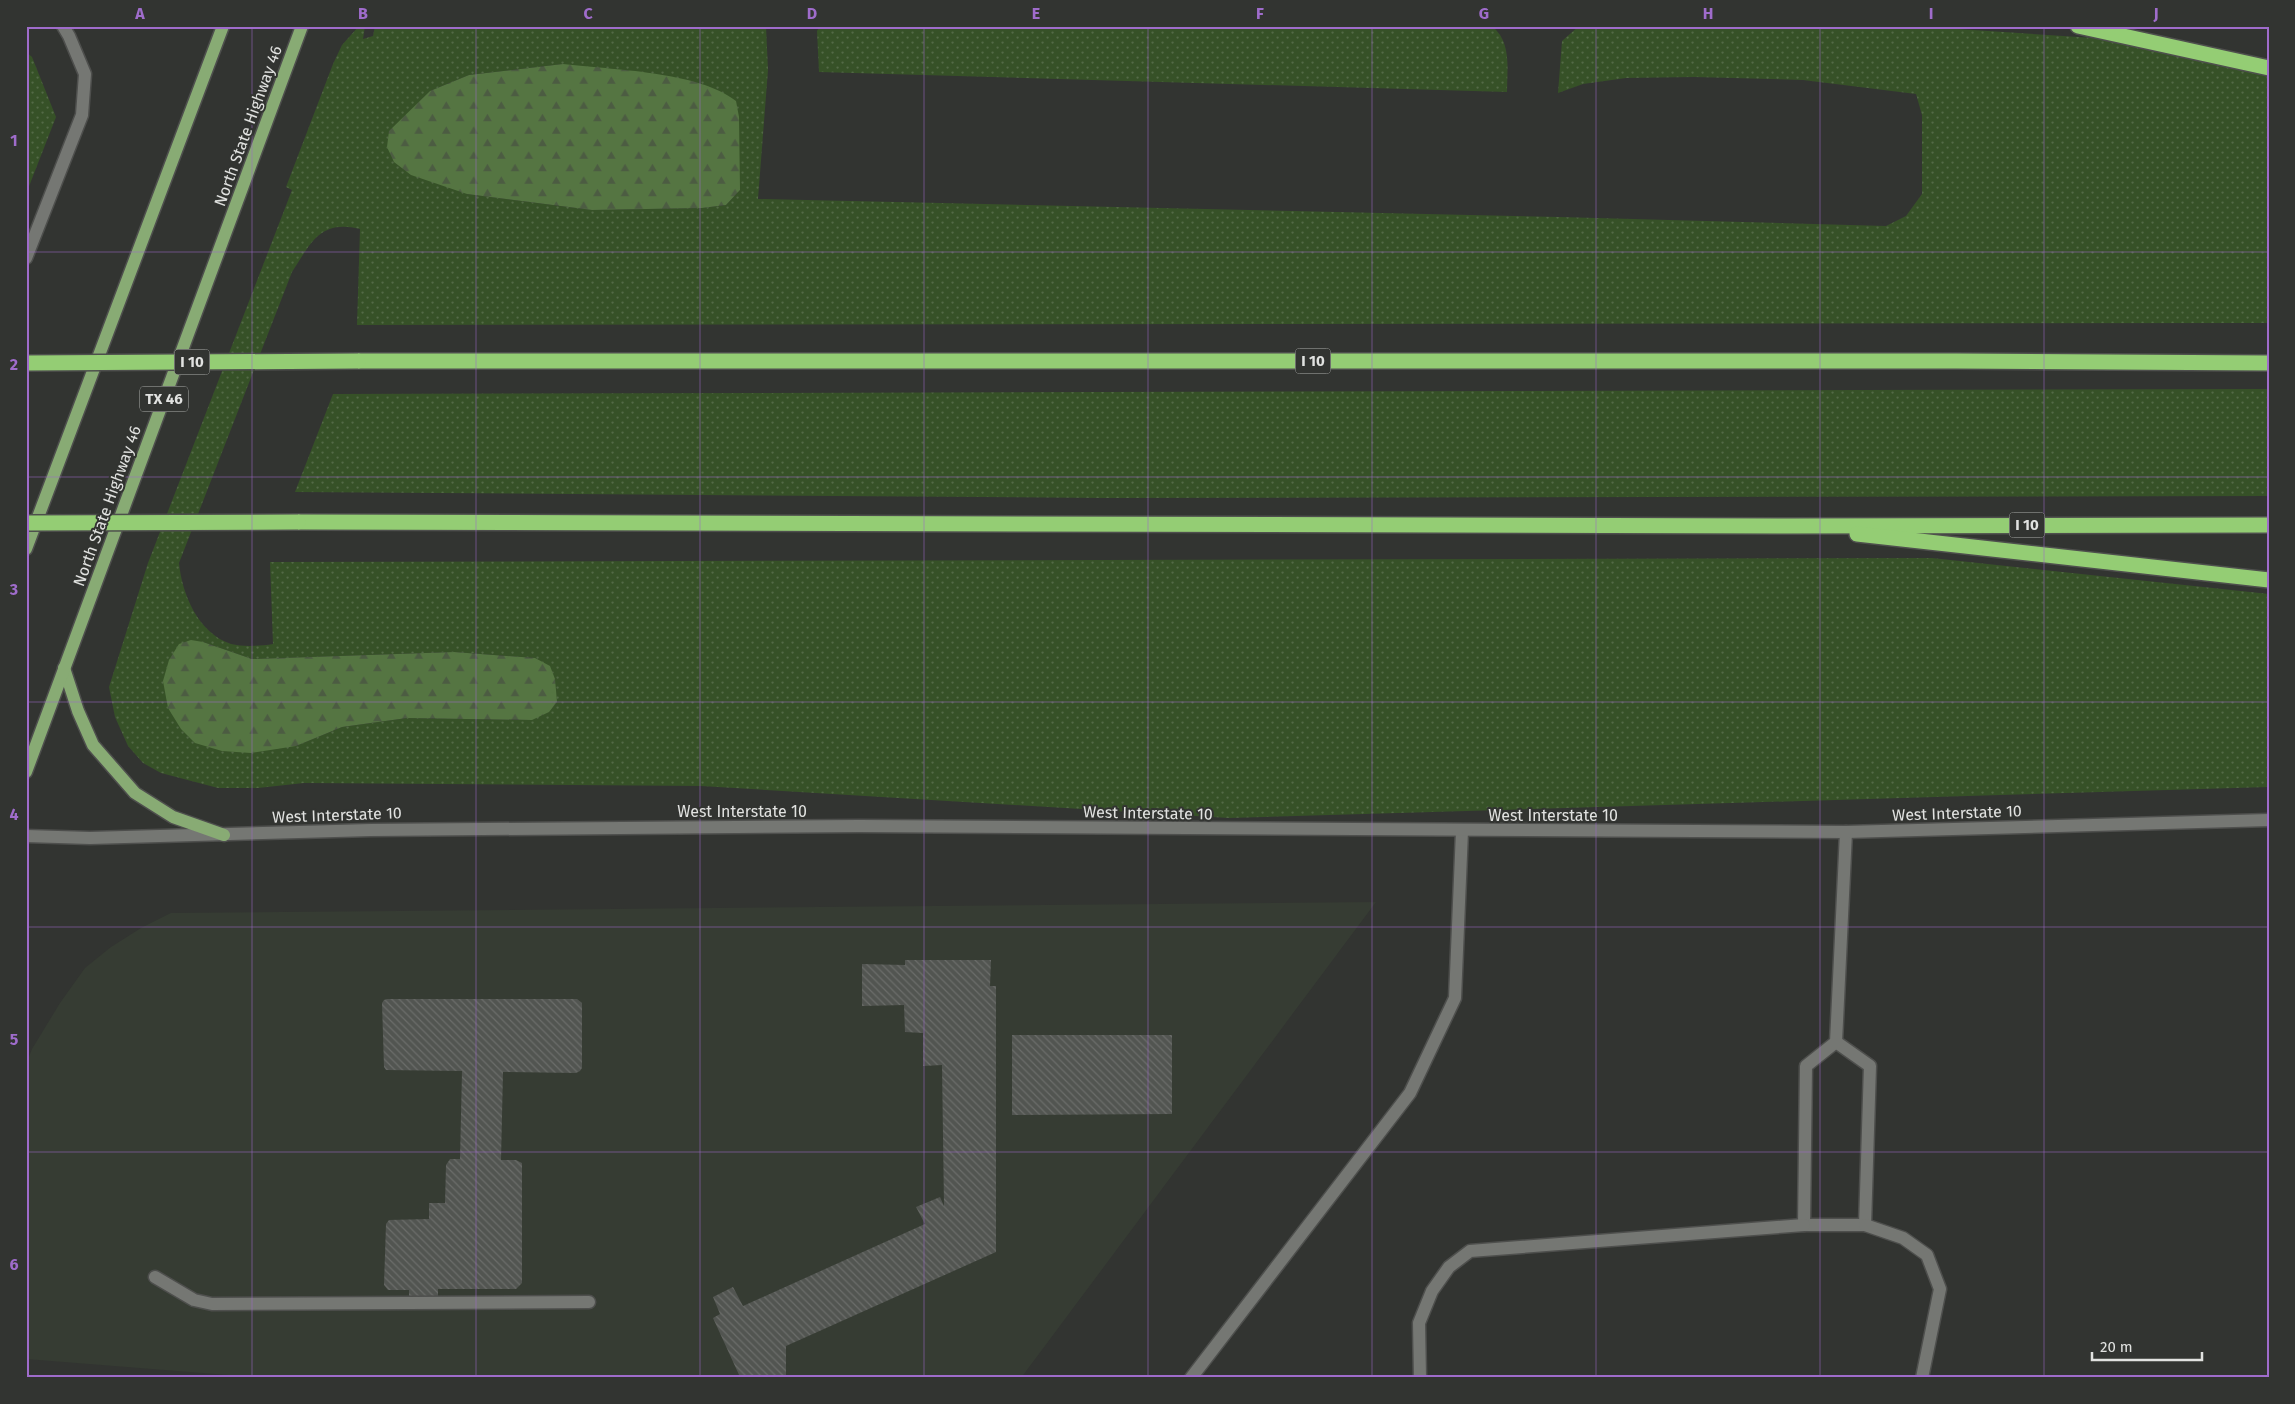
<svg xmlns="http://www.w3.org/2000/svg" width="2295" height="1404" font-family="'Fira Sans',sans-serif">
<style>
.built{fill:#363c33}
.grass{fill:url(#grass-dots);fill-rule:evenodd}
.forest{fill:url(#forest-firs)}
.building{fill:url(#building-back-hatch)}
.lines{fill:none;stroke-linecap:round;stroke-linejoin:round}
.lane-casing{stroke:#4e4f4d;stroke-width:15}
.secondary-casing{stroke:#4e4f4d;stroke-width:15}
.primary-casing{stroke:#4e4f4d;stroke-width:15}
.highway-casing{stroke:#4e4f4d;stroke-width:18}
.lane{stroke:#757773;stroke-width:12}
.secondary{stroke:#757773;stroke-width:12}
.primary{stroke:#88ab74;stroke-width:12}
.highway{stroke:#94cd74;stroke-width:15}
.highway-bridge-casing{stroke:#4e4f4d;stroke-width:18;stroke-linecap:butt}
.highway-bridge{stroke:#94cd74;stroke-width:15}
.grid{fill:none;stroke:#9f6ccb;stroke-width:1;stroke-opacity:0.55}
.labels{text-anchor:middle;dominant-baseline:central;stroke-width:4;stroke-linejoin:round;paint-order:stroke}
.shield{fill:#323431;stroke:#acaeac;stroke-width:1}
.shield-label{font-size:15px;font-weight:bold;fill:#e1e2e0}
.street-label{font-size:16px;fill:#e1e2e0;stroke:#323431}
.neatline{fill:none;stroke:#9f6ccb;stroke-width:2}
.grid-label{font-size:16px;text-anchor:middle;font-weight:bold;fill:#9f6ccb}
</style>
<defs>
<pattern id="grass-dots" width="8" height="8" patternUnits="userSpaceOnUse" patternTransform="scale(1.25)"><rect width="8" height="8" fill="#365127"/><path d="M2 2h.1M6 6h.1" fill="none" stroke="#536a46" stroke-width="1.8" stroke-linecap="round"/></pattern>
<pattern id="forest-firs" width="22" height="20" patternUnits="userSpaceOnUse" patternTransform="scale(1.25)"><rect width="22" height="20" fill="#557542"/><path d="M5 1l3.5 6h-7zM16 11l3.5 6h-7z" fill="#4c5c42"/></pattern>
<pattern id="building-back-hatch" width="6" height="6" patternUnits="userSpaceOnUse" patternTransform="scale(1.25)"><rect width="6" height="6" fill="#525551"/><path d="M-1 5l2 2M0 0l6 6M5-1l2 2" fill="none" stroke="#6b6d6a"/></pattern>
</defs>
<rect width="100%" height="100%" fill="#323431"/>
<!-- built -->
<polygon class="built" points="1376,902 1021,1378 265,1378 26,1359 26,1064 32,1049 60,1003 85,968 111,947 141,928 171,913"/>
<!-- grass -->
<g class="grass">
<path d="M359,26H365L363,39L373,36L375,26H766L768,70L758,199L1559,217L1886,226L1906,216L1922,194V115L1916,94L1803,80L1694,77L1626,78L1583,84L1558,93L1562,41L1579,26H1912L2125,40L2269,62V323L357,325L360,229C320,219 311,243 292,272L179,563C182,594 198,633 231,644C243,647 261,646 273,644L270,562L1932,558L2269,594V787L1229,818L701,786L304,783L258,788H218L161,773L143,763L128,746L115,717L109,687L148,563L292,190L286,187L333,64L342,45ZM563,64L740,190L726,205L702,208L592,210L467,194L410,111L430,91L469,75ZM203,642L252,659L454,652L535,658L532,720L407,718L342,727L296,746Z"/>
<path d="M820,26H1492C1512,43 1507,68 1507,92L819,72L817,31Z"/>
<polygon points="26,52 32,57 56,117 26,194"/>
<polygon points="2269,389 2269,496 1105,498 295,492 333,394"/>
</g>
<!-- forest -->
<g class="forest">
<path d="M563,64C612,70 698,71 736,101L739,117L740,190L726,205L702,208L592,210L467,194L411,175L394,162L387,147L389,131L430,91L469,75Z"/>
<polygon points="191,640 203,642 252,659 454,652 535,658 550,666 555,679 557,702 549,712 532,720 407,718 342,727 296,746 251,753 222,751 195,743 181,729 168,708 163,681 169,660 179,644"/>
</g>
<!-- building -->
<g class="building">
<polygon points="905,960 991,960 990,986 996,986 996,1252 786,1346 786,1378 740,1377 713,1318 720,1314 713,1297 733,1287 743,1306 925,1224 916,1207 940,1197 944,1206 942,1065 923,1066 923,1033 905,1032 904,1005 862,1006 862,964 905,965"/>
<polygon points="387,999 577,999 582,1003 582,1068 580,1071 576,1073 503,1072 501,1160 516,1160 522,1163 522,1283 516,1289 438,1289 438,1296 409,1296 409,1290 388,1290 384,1285 386,1224 389,1220 429,1219 429,1203 445,1203 446,1165 450,1159 460,1159 462,1071 386,1070 384,1067 382,1003 384,1000"/>
<polygon points="1012,1035 1172,1035 1172,1114 1012,1115"/>
</g>
<g class="lines">
<defs>
<g id="lane">
<polyline points="1836,1042 1806,1066 1804,1225 1865,1225 1870,1066 1836,1042 1846,832"/>
<polyline points="1865,1225 1903,1238 1927,1255 1940,1289 1922,1378"/>
<polyline points="155,1277 194,1300 212,1304 589,1302"/>
<polyline points="1191,1378 1410,1093 1455,998 1462,831"/>
<polyline points="1420,1378 1419,1323 1432,1291 1449,1267 1470,1251 1804,1225"/>
</g>
<g id="secondary">
<polyline points="26,258 82,115 85,74 69,36 63,26"/>
<polyline points="26,836 90,838 371,830 859,826 1846,832 2269,820"/>
</g>
<g id="primary">
<polyline points="26,549 223,26"/>
<polyline points="64,668 78,711 93,745 135,793 173,817 224,835"/>
<polyline points="26,772 302,26"/>
</g>
<g id="highway">
<polyline points="2078,26 2269,68"/>
<polyline points="358,361 1956,361 2269,363"/>
<polyline points="298,522 1786,526 2269,525"/>
<polyline points="1857,534 2269,580"/>
</g>
</defs>
<!-- lane casing -->
<use href="#lane" class="lane-casing"/>
<!-- secondary casing -->
<use href="#secondary" class="secondary-casing"/>
<!-- primary casing -->
<use href="#primary" class="primary-casing"/>
<!-- highway casing -->
<use href="#highway" class="highway-casing"/>
<!-- lane -->
<use href="#lane" class="lane"/>
<!-- secondary -->
<use href="#secondary" class="secondary"/>
<!-- primary -->
<use href="#primary" class="primary"/>
<!-- highway -->
<use href="#highway" class="highway"/>
<defs>
<g id="highway-bridge">
<polyline points="26,363 358,361"/>
<polyline points="26,523 298,522"/>
</g>
</defs>
<!-- highway-bridge casing -->
<use href="#highway-bridge" class="highway-bridge-casing"/>
<!-- highway-bridge -->
<use href="#highway-bridge" class="highway-bridge"/>
</g>
<!-- grid -->
<path class="grid" d="M252,26V1378M476,26V1378M700,26V1378M924,26V1378M1148,26V1378M1372,26V1378M1596,26V1378M1820,26V1378M2044,26V1378M26,252H2269M26,477H2269M26,702H2269M26,927H2269M26,1152H2269"/>
<g class="labels">
<!-- shield labels -->
<g class="shield">
<rect x="1295.5" y="348.5" width="35" height="25" rx="4"/>
<rect x="174.5" y="349.5" width="35" height="25" rx="4"/>
<rect x="140" y="386.5" width="48" height="25" rx="4"/>
<rect x="2009.5" y="512.5" width="35" height="25" rx="4"/>
</g>
<g class="shield-label">
<text x="1313" y="361">I 10</text>
<text x="192" y="362">I 10</text>
<text x="164" y="399">TX 46</text>
<text x="2027" y="525">I 10</text>
</g>
<!-- street labels -->
<g class="street-label">
<text transform="translate(248 126) rotate(-70)">North State Highway 46</text>
<text transform="translate(107 506) rotate(-70)">North State Highway 46</text>
<text x="742" y="811">West Interstate 10</text>
<text transform="translate(1148 813) rotate(1)">West Interstate 10</text>
<text transform="translate(1957 813) rotate(-2)">West Interstate 10</text>
<text transform="translate(337 815) rotate(-2)">West Interstate 10</text>
<text x="1553" y="815">West Interstate 10</text>
</g>
</g>
<!-- border -->
<rect width="2295" height="1404" fill="none" stroke="#323431" stroke-width="55"/>
<!-- scale -->
<path d="M2092 1352v8h110v-8" fill="none" stroke="#e1e2e0" stroke-width="2.5"/>
<text x="2100" y="1352" font-size="15" fill="#e1e2e0" stroke="#323431" stroke-width="4" paint-order="stroke">20 m</text>
<rect x="28" y="28" width="2240" height="1348" class="neatline"/>
<g class="grid-label">
<text x="140" y="19">A</text>
<text x="363" y="19">B</text>
<text x="588" y="19">C</text>
<text x="812" y="19">D</text>
<text x="1036" y="19">E</text>
<text x="1260" y="19">F</text>
<text x="1484" y="19">G</text>
<text x="1708" y="19">H</text>
<text x="1931" y="19">I</text>
<text x="2156" y="19">J</text>
<text x="14" y="146">1</text>
<text x="14" y="370">2</text>
<text x="14" y="595">3</text>
<text x="14" y="820">4</text>
<text x="14" y="1045">5</text>
<text x="14" y="1270">6</text>
</g>
</svg>
